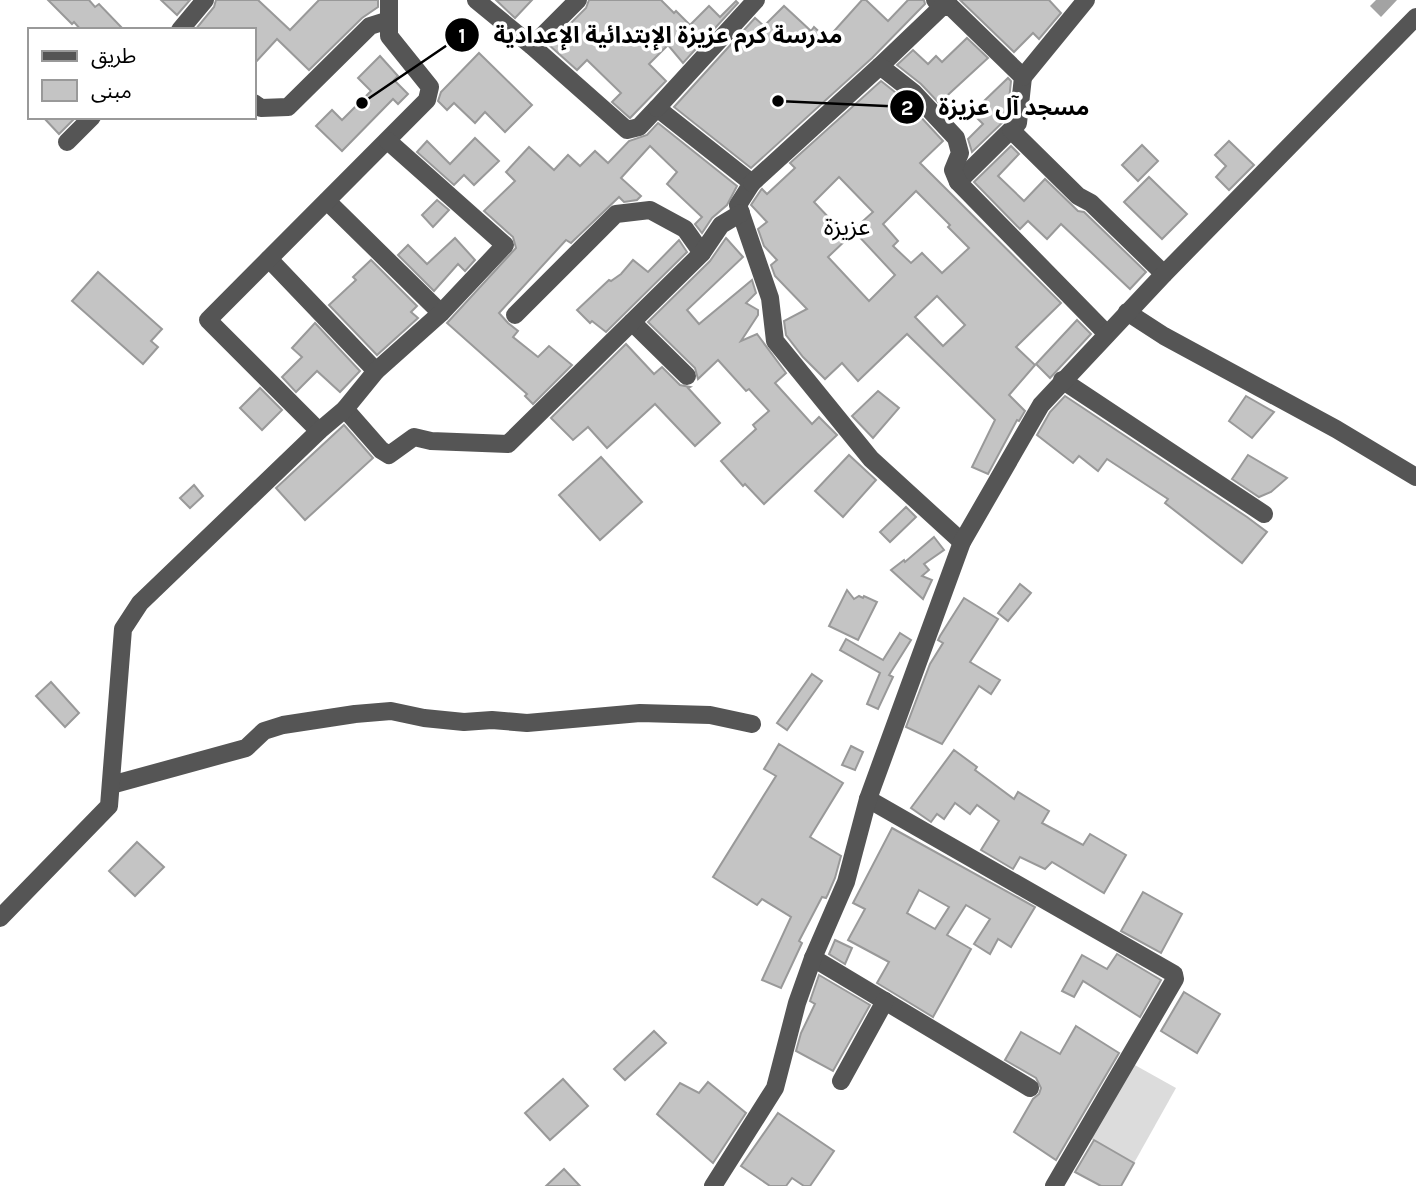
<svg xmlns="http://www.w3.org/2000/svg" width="1416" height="1186" font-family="Karla,'Noto Sans Arabic',sans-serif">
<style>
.green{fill:#dcdcdc}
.water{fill:#a3a3a3}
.building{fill:#c4c4c4;stroke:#999;stroke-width:2;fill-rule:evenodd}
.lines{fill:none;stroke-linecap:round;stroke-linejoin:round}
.minor{stroke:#555;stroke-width:18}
.labels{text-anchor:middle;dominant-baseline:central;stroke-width:7;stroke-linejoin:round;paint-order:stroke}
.quarter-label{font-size:24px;fill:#000;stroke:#fff}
.leader{fill:none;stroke:#000;stroke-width:2.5}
.callout-dot{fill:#000;stroke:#fff;stroke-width:2.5}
.mark-label{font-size:21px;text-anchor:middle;font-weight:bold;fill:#fff}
.callout-label{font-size:23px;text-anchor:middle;font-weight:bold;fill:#000;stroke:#fff;stroke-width:7;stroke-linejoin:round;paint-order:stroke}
</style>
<rect width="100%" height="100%" fill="#fff"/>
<!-- green -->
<polygon class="green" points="1133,1064 1176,1088 1134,1163 1089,1138"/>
<!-- water -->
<polygon class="water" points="1376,0 1397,0 1381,17 1370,6"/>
<!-- building -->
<g class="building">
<polygon points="48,0 89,0 95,7 99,4 124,30 81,30 74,22 72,24"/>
<polygon points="161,0 190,0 177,15"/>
<polygon points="216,0 258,0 290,30 319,0 378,0 378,7 362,18 309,70 277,39 254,64 254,30 195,30 214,7"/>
<polygon points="496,0 532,0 515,18"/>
<polygon points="589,0 661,0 674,13 676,11 690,25 709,6 720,17 736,1 738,3 683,63 668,45 649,64 666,81 630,118 612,102 621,93 587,60 577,70 549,45 586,8"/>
<polygon points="862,0 866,0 888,21 908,0 924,0 925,4 872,58 751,168 674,107 755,18 764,26 784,6 811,31 814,27 827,39"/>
<polygon points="960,0 1049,0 1061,13 1039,39 1033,33 1014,52"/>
<polygon points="967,38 988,58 939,103 921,84 897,65 913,50 928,64 936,56 942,62"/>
<polygon points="479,53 532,105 505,132 485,112 475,123 454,103 447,110 438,101 441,92"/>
<polygon points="380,56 398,76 394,80 408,94 398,104 393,99 342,151 316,126 332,110 342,120 371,91 358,78"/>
<polygon points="1008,78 1011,81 1007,118 972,152 968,139 983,124 976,117 988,105 984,101"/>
<path d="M881,81L905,100L943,141L920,163L1061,303L1016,347L1035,365L1009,395L1025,411L1019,421L1017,420L988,474L972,467L995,420L907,334L858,381L842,363L825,379L803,357L786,335L784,321L807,309L775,276L771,265L777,260L764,246L758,229L767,222L751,205L761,190L762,189L767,194L795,168L790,163ZM839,177L873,212L853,230L895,275L869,301L828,257L848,238L814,202ZM916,191L950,225L948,227L969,248L942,273L922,253L911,263L893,246L898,241L883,224ZM937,296L965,325L943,346L915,317Z"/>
<polygon points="43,117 76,117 59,134"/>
<polygon points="658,123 737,186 727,205 712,218 702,233 695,224 702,217 667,184 677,172 650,146 621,178 641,196 637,200 624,202 619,197 571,243 566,240 499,313 508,323 518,331 513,337 538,357 549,346 572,365 533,404 525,396 527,394 447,323 516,248 513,237 484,211 515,181 506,172 529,147 554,170 568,155 580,166 595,151 608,163 629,141 647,135"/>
<polygon points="475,138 499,161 474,185 464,175 454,185 417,152 427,141 450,164"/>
<polygon points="1229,141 1254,165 1229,190 1216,177 1226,166 1215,155"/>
<polygon points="1142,145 1158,161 1138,181 1122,165"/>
<polygon points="1011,146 1019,154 998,176 1024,201 1045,179 1078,211 1084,212 1146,272 1130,289 1061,224 1047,239 1028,221 1020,229 974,182"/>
<polygon points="1149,177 1187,214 1162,239 1124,202"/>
<polygon points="437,200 449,210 433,227 422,215"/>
<polygon points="455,238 475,260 465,271 458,264 434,291 398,255 408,245 427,264"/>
<polygon points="726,238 743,257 687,310 699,324 752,280 756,293 746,303 758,310 758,315 741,341 757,334 786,373 775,383 812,424 819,417 837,435 764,504 745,484 743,486 721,461 756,429 753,425 769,411 749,389 746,391 718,360 698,379 695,368 648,322 710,261"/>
<polygon points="679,240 687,252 606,332 592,321 590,323 577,310 609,280 611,281 621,274 633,260 648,272"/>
<polygon points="371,260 417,306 411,312 418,318 377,355 329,305 356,280 353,277"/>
<polygon points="98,272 162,329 151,341 158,347 143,364 72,301"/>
<polygon points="1077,320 1091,334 1050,378 1036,364"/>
<polygon points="315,323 360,371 340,392 317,371 296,392 282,377 302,357 292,348"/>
<polygon points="626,344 654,374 662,367 680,385 690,387 688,388 720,423 695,446 655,404 607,448 588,427 573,440 551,418"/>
<polygon points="260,388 282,410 262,430 240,408"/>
<polygon points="878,391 899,408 873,438 852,416"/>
<polygon points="1065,396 1247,517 1267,532 1242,563 1165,503 1168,499 1107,459 1098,471 1079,456 1073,463 1037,435 1050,412"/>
<polygon points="1246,396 1274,412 1252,438 1229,421"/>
<polygon points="344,425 373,458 305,520 276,488"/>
<polygon points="849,455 876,480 843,517 815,491"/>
<polygon points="1248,455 1287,478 1271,492 1259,497 1232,479"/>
<polygon points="601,457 642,502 600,540 559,495"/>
<polygon points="194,485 203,496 190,508 180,498"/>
<polygon points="906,507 916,517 890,542 880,532"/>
<polygon points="934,537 944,550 924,564 929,570 922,576 932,580 923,599 891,570 904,560 905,562"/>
<polygon points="1020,584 1031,593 1008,621 998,613"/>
<polygon points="847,590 854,599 859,596 863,598 864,596 877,602 858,640 829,626"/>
<polygon points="964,598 998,619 970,662 1000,680 991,694 979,686 942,744 906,727 930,664 943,643 938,640 940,636"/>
<polygon points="900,633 911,640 889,675 893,677 878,709 867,704 880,673 840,650 846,639 883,660"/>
<polygon points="812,674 822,681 787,730 777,723"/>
<polygon points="51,682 79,713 65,727 36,696"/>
<polygon points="779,744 843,783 810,837 841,856 835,878 828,894 826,898 822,897 799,941 802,943 781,988 762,980 791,917 762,899 757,905 713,877 776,776 764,769"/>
<polygon points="851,746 863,752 855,770 842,765"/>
<polygon points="954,750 977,767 975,770 1014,799 1018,792 1049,811 1042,823 1083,845 1090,834 1126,855 1104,893 1052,862 1045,869 1020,857 1013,869 981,850 999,821 977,805 970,814 955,803 944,819 937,814 931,822 911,808"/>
<path d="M892,828L1035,907L1011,947L998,939L990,954L974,944L990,919L966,905L947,935L971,949L933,1017L877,983L889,962L848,940L865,909L853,903ZM919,890L949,907L935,929L907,913Z"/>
<polygon points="137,842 164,867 135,896 109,871"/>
<polygon points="1143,892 1182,914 1161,953 1121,931"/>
<polygon points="835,940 852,948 845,964 829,954"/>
<polygon points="1117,954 1161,980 1140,1017 1083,981 1074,997 1062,991 1082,955 1107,969"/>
<polygon points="819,975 870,1005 833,1071 796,1051 801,1033 815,1004 810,1001"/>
<polygon points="1184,992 1220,1014 1197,1053 1161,1031"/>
<polygon points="1076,1026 1119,1053 1056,1160 1014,1132 1033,1099 1039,1094 1041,1088 1036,1078 1005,1060 1021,1032 1060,1054"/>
<polygon points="654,1031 666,1043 625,1080 614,1069"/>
<polygon points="563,1079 588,1106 550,1140 525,1113"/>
<polygon points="708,1082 746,1113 713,1163 657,1114 680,1083 699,1093"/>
<polygon points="778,1113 834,1151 810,1186 804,1186 792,1178 786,1186 770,1186 741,1166"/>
<polygon points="1094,1140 1134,1163 1121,1186 1101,1186 1075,1172"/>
<polygon points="564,1169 580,1186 546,1186"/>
</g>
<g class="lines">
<!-- minor -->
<g class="minor">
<polyline points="476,0 532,46 627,130 639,127 657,108 752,183 738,205 770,298 775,341 871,459 962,542"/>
<polyline points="935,0 942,7 951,7 1023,77 1018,123 958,182"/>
<polyline points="180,30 205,0"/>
<polyline points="532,46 578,0"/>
<polyline points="880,66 948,1"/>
<polyline points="1023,77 1086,0"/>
<polyline points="254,103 261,108 288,107 370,26 389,20"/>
<polyline points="657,108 756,0"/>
<polyline points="1011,130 1078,196 1091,203 1164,274"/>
<polyline points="67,142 92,117"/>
<polyline points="752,183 880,66 913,92 956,138 960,153 953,170 958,182 1107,334"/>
<polyline points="327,201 441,313"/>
<polyline points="269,259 376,371"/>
<polyline points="1127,312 1164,336 1336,429 1416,477"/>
<polyline points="515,315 616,214 650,210 685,229 702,253"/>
<polyline points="632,322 687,376"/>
<polyline points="1062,380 1264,514"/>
<polyline points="345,409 381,450 389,455 414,437 431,441 508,444 702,253 721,225 741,213"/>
<polyline points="319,431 208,320 427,100 430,87 389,36 389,0"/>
<polyline points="111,785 246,748 264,731 283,725 355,714 391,711 424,718 464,722 492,720 527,723 640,713 710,715 752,724"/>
<polyline points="868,799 1174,974 1175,979 1054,1186"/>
<polyline points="0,918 109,806 123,629 140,603 319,431 345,409 376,371 441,313 505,245 388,141"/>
<polyline points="813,958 1030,1088"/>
<polyline points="841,1081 885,1001"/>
<polyline points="713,1186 775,1088 797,1003 813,958 846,882 868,799 962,542 1041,405 1164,274 1416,17"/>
</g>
</g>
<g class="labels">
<!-- quarter labels -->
<g class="quarter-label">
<text x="847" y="227">عزيزة</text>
</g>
</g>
<!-- callouts -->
<path class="leader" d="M362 103L462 35M778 101L907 107"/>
<g class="callout-dot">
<circle cx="362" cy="103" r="7"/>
<circle cx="778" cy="101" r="7"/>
<circle cx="462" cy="35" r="18"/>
<circle cx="907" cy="107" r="18"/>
</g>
<g class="mark-label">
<text x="462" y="43">1</text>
<text x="907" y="115">2</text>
</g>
<g class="callout-label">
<text x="668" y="43">مدرسة كرم عزيزة الإبتدائية الإعدادية</text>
<text x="1014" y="115">مسجد آل عزيزة</text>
</g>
<!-- legend -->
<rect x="28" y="28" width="228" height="91" fill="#ffffff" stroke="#999999" stroke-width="2"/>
<rect x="42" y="51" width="35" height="10" fill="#555555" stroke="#999999" stroke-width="2"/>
<text x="91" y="63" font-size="21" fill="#000000">طريق</text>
<rect x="42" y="80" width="35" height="21" fill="#c4c4c4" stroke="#999999" stroke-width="2"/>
<text x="91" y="98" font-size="21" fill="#000000">مبنى</text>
</svg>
